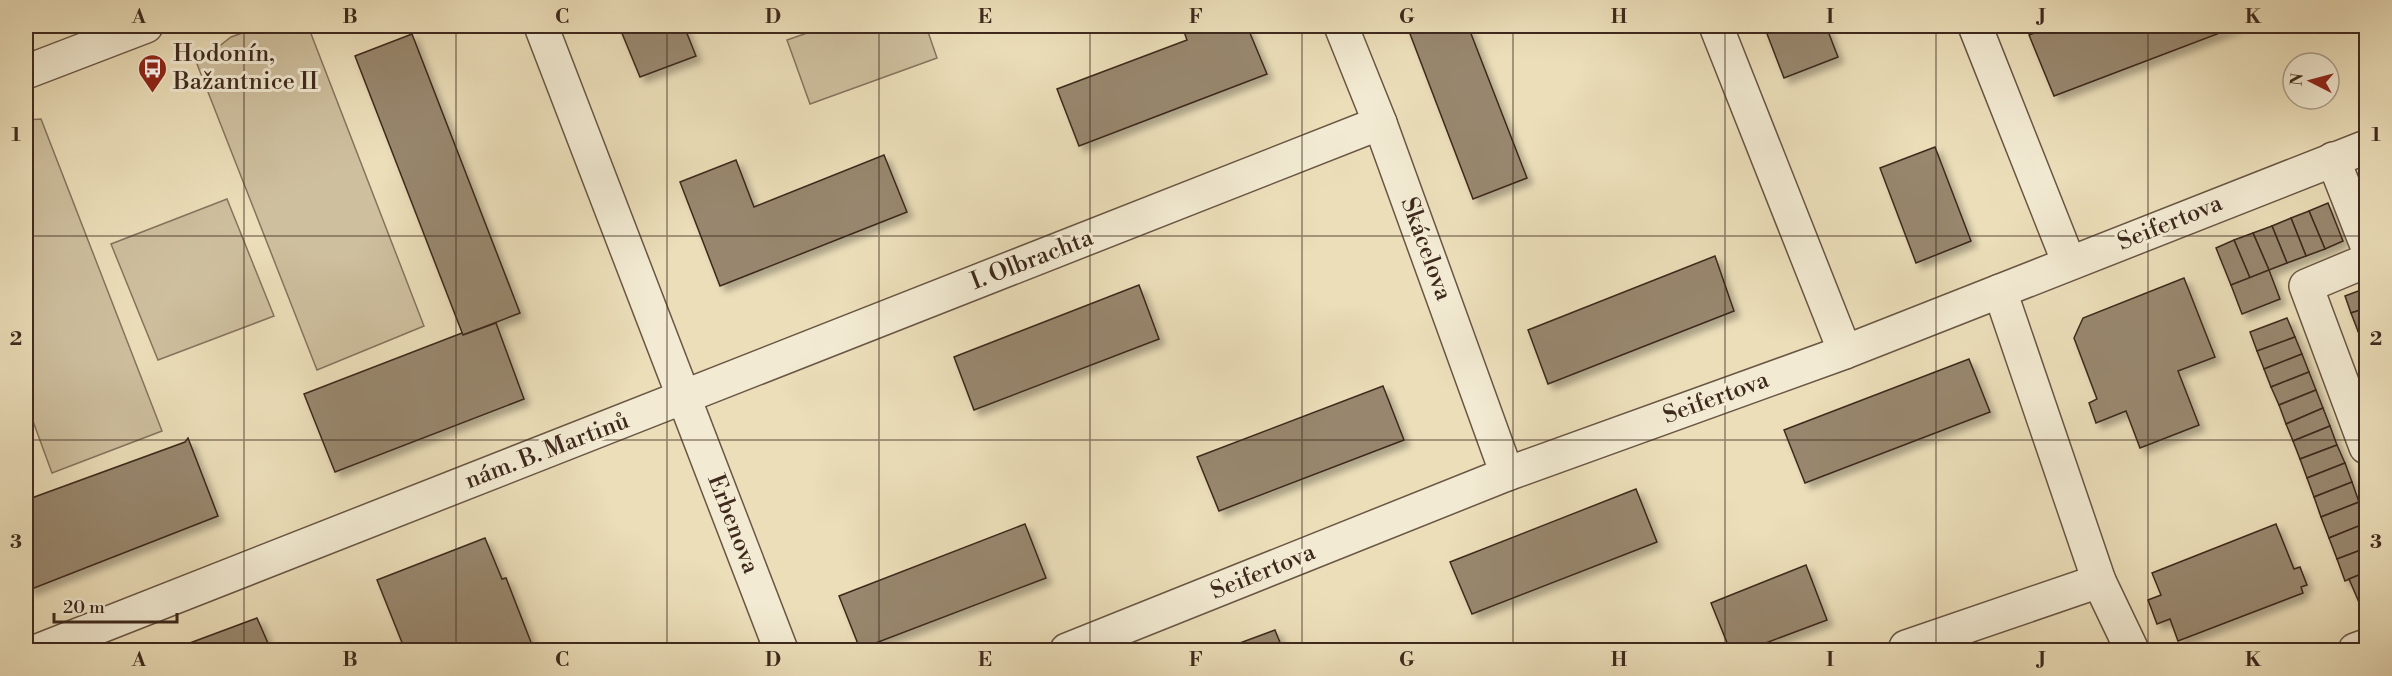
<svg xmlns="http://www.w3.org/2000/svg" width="2392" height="676" font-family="'Libre Bodoni',serif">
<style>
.green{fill:#cebf9e;stroke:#86745e;stroke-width:1.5}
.building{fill:#98876e;stroke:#3e291d;stroke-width:1.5;filter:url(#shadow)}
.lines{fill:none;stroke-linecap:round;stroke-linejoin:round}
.minor-casing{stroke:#695644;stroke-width:36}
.minor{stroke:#f2ead2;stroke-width:33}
.grid{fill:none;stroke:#3e291d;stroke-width:1.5;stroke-opacity:0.55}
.labels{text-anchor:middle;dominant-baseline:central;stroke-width:6;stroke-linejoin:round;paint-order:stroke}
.poi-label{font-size:24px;fill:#3e291d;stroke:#f2ead2;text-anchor:start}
.street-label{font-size:24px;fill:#3e291d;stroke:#f2ead2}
.neatline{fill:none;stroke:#3e291d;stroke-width:2}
.grid-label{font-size:20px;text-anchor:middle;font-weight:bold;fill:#3e291d}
</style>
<defs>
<filter id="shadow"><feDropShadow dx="5.5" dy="5.5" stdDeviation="3" flood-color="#0004"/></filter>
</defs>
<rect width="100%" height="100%" fill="#ebdeb9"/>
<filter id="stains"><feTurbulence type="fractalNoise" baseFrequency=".00333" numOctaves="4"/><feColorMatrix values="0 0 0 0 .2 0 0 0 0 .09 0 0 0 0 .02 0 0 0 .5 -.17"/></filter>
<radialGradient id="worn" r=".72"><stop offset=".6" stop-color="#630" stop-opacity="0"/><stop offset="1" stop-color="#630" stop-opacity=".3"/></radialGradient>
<!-- green -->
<g class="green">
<polygon points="262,26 308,26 424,326 317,370 197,64 231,37"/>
<polygon points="827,26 926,26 937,58 810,104 787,40"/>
<polygon points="41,119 162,431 52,473 26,402 26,120"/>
<polygon points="227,199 274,316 158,360 111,244"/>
</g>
<!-- building -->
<g class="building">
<polygon points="619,26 684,26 696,56 640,77"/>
<polygon points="1182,26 1247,26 1267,74 1079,146 1057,89 1187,40"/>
<polygon points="1407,26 1468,26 1527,178 1473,199"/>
<polygon points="1764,26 1826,26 1838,57 1784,78"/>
<polygon points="2053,26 2238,26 2054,96 2029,35"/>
<polygon points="412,34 520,313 463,335 355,56"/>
<polygon points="1935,147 1971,241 1916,263 1880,168"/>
<polygon points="884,155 907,212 720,286 680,182 736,160 754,207"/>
<polygon points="2328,203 2343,241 2325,249 2309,211"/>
<polygon points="2309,211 2325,249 2306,256 2291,218"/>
<polygon points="2291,218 2306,256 2287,263 2272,226"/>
<polygon points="2272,226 2287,263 2269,270 2253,233"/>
<polygon points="2253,233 2269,270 2250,278 2234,240"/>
<polygon points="2234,240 2250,278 2231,285 2216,248"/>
<polygon points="1715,256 1734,311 1548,384 1528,330"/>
<polygon points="2269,270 2280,299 2242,314 2231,285"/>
<polygon points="2184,278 2215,357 2178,371 2199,425 2140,448 2126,411 2096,423 2089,403 2097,399 2074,338 2083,318"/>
<polygon points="1139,285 1159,339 974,410 954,357"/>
<polygon points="2366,288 2366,308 2351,313 2345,296"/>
<polygon points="2366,308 2366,328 2358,331 2351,313"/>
<polygon points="2287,318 2295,337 2257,351 2250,332"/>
<polygon points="496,323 524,399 335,472 304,394 462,333 463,335"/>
<polygon points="2366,328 2366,347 2365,348 2358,331"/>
<polygon points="2295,337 2302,354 2264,369 2257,351"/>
<polygon points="2302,354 2309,372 2271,387 2264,369"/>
<polygon points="1969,359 1990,412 1805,483 1784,430"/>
<polygon points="2309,372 2316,390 2279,405 2271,387"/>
<polygon points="1383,386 1404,440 1219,511 1197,457"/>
<polygon points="2316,390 2323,408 2286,424 2279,405"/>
<polygon points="2323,408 2330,426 2293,441 2286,424"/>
<polygon points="2330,426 2337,445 2300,459 2293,441"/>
<polygon points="188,438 218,516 29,590 26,581 26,503 29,499 185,442"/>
<polygon points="2337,445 2345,463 2307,478 2300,459"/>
<polygon points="2345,463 2352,482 2314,497 2307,478"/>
<polygon points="2352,482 2359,502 2321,517 2314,497"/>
<polygon points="1636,489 1657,542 1472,614 1450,562"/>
<polygon points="2359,502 2366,523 2329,538 2321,517"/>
<polygon points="2366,523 2366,548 2337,559 2329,538"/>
<polygon points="1025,524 1046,578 860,649 839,596"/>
<polygon points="2276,524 2294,569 2300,567 2307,585 2301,587 2303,593 2178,641 2170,619 2157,624 2148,600 2161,595 2152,573"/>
<polygon points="485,538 502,579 506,578 534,650 427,650 424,643 405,650 377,580"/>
<polygon points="2366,548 2366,572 2345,581 2337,559"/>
<polygon points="1806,565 1827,620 1747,650 1730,650 1711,603"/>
<polygon points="2366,572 2366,613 2364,614 2349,579"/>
<polygon points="257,618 271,650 171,650"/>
<polygon points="1275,630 1283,650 1221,650"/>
<polygon points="2093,645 2095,650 2075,650"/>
</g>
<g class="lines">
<defs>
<g id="minor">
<polyline points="541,26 781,650"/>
<polyline points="1341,26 1380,123 1507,474"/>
<polyline points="1716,26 1845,352"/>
<polyline points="1975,26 2069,263"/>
<polyline points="26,72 146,26"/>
<polyline points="2333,159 2366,243"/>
<polyline points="2366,261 2306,286 2366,447"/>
<polyline points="2000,291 2099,581 2132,650"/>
<polyline points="40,650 1380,123"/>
<polyline points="1067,650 1507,474 1845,352 2366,147"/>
<polyline points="1905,650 1906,647 2099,581"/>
<polyline points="2355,650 2366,646"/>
</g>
</defs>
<!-- minor casing -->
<use href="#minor" class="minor-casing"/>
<!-- minor -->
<use href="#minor" class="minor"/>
</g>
<!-- grid -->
<path class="grid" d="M244,26V650M456,26V650M667,26V650M879,26V650M1090,26V650M1302,26V650M1513,26V650M1725,26V650M1936,26V650M2148,26V650M26,236H2366M26,440H2366"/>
<!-- icons -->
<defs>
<symbol id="bus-pin" viewBox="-11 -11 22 30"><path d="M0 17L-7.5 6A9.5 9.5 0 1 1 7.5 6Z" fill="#8f2418" stroke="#f2ead2"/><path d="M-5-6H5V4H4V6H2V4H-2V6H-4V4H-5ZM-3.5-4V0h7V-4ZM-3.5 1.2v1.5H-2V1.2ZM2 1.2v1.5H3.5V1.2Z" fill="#fff"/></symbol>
</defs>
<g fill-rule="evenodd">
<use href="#bus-pin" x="136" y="52" width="33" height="45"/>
</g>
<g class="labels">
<!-- poi labels -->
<g class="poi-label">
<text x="173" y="54">Hodonín,<tspan x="173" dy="28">Bažantnice II</tspan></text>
</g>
<!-- street labels -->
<g class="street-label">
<text transform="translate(2170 223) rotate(-22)">Seifertova</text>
<text transform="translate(1426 249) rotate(70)">Skácelova</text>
<text transform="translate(1032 260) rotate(-21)">I. Olbrachta</text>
<text transform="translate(1716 398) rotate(-20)">Seifertova</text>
<text transform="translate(547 451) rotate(-21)">nám. B. Martinů</text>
<text transform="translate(733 524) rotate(69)">Erbenova</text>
<text transform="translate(1263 572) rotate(-22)">Seifertova</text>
</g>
</g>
<!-- margin -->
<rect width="2392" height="676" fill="none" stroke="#ebdeb9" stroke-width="66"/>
<!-- north arrow -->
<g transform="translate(2311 81) rotate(276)"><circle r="28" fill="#f2ead2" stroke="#aa9d8a" stroke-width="1.5"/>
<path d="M0-4.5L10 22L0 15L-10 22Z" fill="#8f2418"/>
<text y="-9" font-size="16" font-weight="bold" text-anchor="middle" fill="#3e291d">N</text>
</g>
<!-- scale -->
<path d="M54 613v9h123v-9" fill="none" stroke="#3e291d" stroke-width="3"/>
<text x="63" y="613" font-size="18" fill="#3e291d" stroke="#f2ead2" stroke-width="4.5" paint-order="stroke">20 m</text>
<rect x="33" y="33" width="2326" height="610" class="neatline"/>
<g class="grid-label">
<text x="139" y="23">A</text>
<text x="350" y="23">B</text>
<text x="562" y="23">C</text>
<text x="773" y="23">D</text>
<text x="985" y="23">E</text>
<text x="1196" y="23">F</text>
<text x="1407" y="23">G</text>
<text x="1619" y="23">H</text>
<text x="1830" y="23">I</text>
<text x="2042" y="23">J</text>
<text x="2253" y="23">K</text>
<text x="16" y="141">1</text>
<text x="2376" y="141">1</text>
<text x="16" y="345">2</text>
<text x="2376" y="345">2</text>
<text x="16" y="548">3</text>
<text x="2376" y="548">3</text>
<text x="139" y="666">A</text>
<text x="350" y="666">B</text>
<text x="562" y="666">C</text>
<text x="773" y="666">D</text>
<text x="985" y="666">E</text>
<text x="1196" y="666">F</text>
<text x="1407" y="666">G</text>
<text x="1619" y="666">H</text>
<text x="1830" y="666">I</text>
<text x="2042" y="666">J</text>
<text x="2253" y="666">K</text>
</g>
<rect width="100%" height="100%" filter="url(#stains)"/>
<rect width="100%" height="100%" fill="url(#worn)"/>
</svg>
